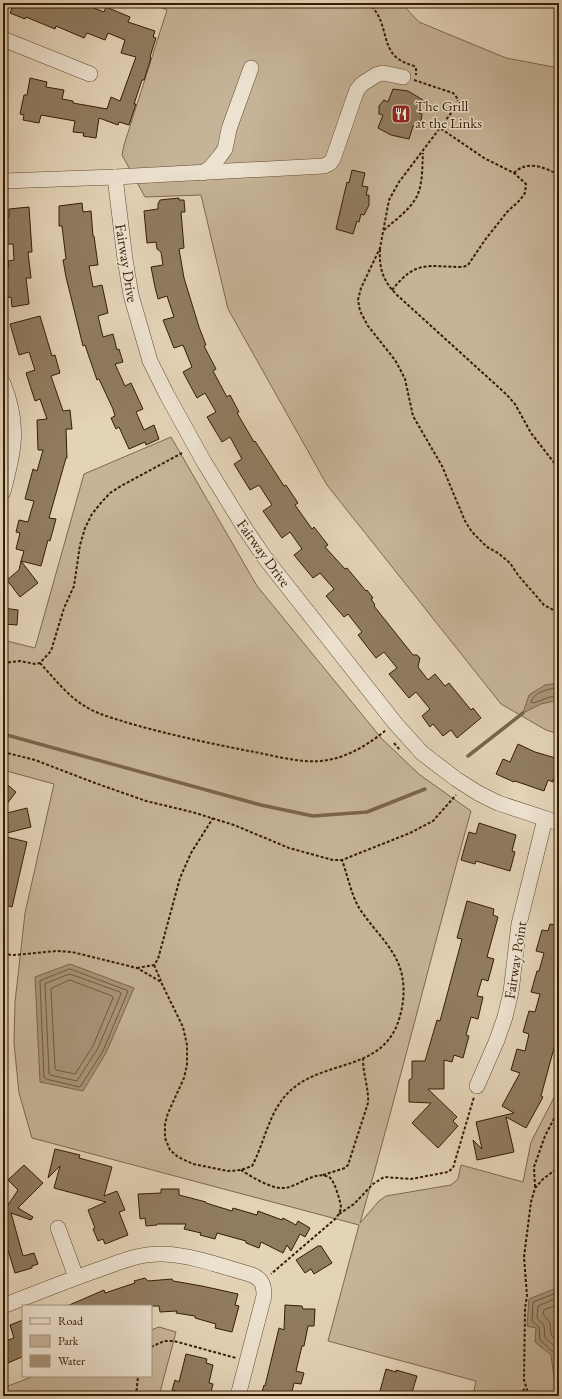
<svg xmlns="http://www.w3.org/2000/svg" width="562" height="1399" font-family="'EB Garamond',serif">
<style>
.green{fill:#c6b498;stroke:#7e684c}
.water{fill:#a89579;stroke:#7a6549}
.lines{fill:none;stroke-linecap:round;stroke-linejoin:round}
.shore{stroke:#6f593d;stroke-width:1}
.stream{stroke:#7a6549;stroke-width:3.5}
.building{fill:#907c60;stroke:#361d01}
.minor-casing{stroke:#614a2e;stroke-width:16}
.path{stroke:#361d01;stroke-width:2;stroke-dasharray:3 2;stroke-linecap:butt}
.minor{stroke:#ede2d0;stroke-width:15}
.labels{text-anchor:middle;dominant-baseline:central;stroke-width:3;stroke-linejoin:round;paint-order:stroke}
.poi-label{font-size:15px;fill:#361d01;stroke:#ede2d0;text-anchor:start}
.street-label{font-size:15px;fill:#361d01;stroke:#ede2d0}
</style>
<rect width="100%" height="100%" fill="#e3d3b7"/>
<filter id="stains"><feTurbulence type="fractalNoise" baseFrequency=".005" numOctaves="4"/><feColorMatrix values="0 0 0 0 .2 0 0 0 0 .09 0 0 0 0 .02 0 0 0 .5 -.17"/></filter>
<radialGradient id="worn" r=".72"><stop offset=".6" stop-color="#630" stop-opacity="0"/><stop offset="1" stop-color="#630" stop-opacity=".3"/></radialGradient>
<!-- green -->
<g class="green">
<polygon points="151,3 401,3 419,22 506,58 559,68 559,734 546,730 501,704 327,485 228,309 201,195 145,197 122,155 124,145 167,10"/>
<path d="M171,437L257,586L382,739L420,775L471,811C433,948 399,1086 360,1223L379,1201L386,1196L451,1185L458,1179L461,1165L523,1182L531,1142L559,1088V1396H473L476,1381L328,1341L359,1225L32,1138L19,1093L14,1043L15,1002L25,913L54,784L3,770V640L35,648L84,474Z"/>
<polygon points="159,1327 176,1332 159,1396 3,1396 3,1388 34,1376 151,1376 151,1330"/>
</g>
<!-- water -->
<g class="water">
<polygon points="559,683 559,700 541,704 523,713 529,695 545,685"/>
<polygon points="70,964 134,988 106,1053 83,1091 40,1082 35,977"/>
<polygon points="559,1287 559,1396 554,1396 556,1393 551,1355 535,1342 536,1328 527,1326 529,1299"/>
</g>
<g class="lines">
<!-- shore -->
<g class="shore">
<path d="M559,687C550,689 534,691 531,702L534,703L550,697H559"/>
<polygon points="70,969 126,990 128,991 103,1051 80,1087 46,1079 44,1077 40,981"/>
<polygon points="70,974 120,992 121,994 98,1048 77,1081 50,1075 49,1073 45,984"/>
<polygon points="70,980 112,996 113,998 93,1046 75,1074 56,1070 55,1068 51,989"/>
<polyline points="559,1292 533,1302 532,1321 539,1327 540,1340 555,1354 559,1386"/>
<polyline points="559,1297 538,1306 537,1318 544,1325 545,1338 559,1350"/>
<polyline points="559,1304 544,1310 543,1314 550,1323 551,1335 559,1342"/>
</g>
<!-- stream -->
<g class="stream">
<polyline points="3,734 261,805 313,816 367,812 425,789"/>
<polyline points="468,756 523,713"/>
</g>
</g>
<!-- building -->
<g class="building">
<polygon points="14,3 82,3 104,12 106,7 130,17 128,22 155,31 153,37 156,38 150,57 151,58 144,80 142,80 134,104 136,104 129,125 119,122 118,125 99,118 96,138 83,136 84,133 73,132 75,121 41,115 39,123 23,120 24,115 20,114 24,95 27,95 30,78 47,82 46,87 64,90 62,99 73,101 73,103 107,109 111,97 120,101 136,57 121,53 125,40 108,33 105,40 87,33 84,38 56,26 55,29 26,17 25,19 10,13"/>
<polygon points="393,89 408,91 423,100 419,113 422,114 421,121 417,127 413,126 409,139 391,135 378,128 383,115 379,114 379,106 384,100 388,102"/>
<polygon points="352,170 365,173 362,186 368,187 366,195 369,195 369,205 364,215 361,214 359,222 357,221 353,234 336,229 347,182 349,183"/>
<polygon points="179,198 179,200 184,200 185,212 181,212 184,248 179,249 184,278 199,327 206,345 204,346 216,369 213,371 227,397 230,395 239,412 237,413 254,442 255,441 284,486 286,485 298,503 295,505 312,529 314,527 328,545 325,547 345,569 347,568 366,591 367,590 373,598 371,599 375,605 374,606 413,655 417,655 420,658 418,667 428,680 435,674 445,686 449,683 471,710 473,708 481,718 457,738 451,730 443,736 433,724 430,727 422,716 430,709 416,692 409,698 389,674 397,668 384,652 376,658 358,635 362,632 348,614 344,617 326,596 334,589 320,573 313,578 294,555 302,549 290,532 282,538 263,511 272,505 259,485 250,490 234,464 242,459 230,437 222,442 207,417 216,412 205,393 197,398 183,372 192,367 183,345 174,348 163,320 174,317 167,296 158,299 155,287 151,267 163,265 161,252 157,249 156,242 147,243 144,211 158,209 158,204 160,200"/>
<polygon points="82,203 83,212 91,211 93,236 94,236 98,265 89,266 93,287 102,285 108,313 98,316 103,337 113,334 117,350 119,349 123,362 115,364 125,386 131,383 143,409 136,412 144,430 154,425 159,439 146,445 145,442 129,449 119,427 116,429 111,418 115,416 113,409 99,379 97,380 85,345 83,346 66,277 63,260 66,259 62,226 59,226 59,206"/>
<polygon points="29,207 32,252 28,252 31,278 26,278 29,304 12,307 11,297 5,298 3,282 3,268 9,267 8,261 14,260 13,244 3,244 3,218 9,217 9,209"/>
<polygon points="40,316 52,356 55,355 60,373 51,376 63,411 70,410 72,429 66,429 67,458 66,458 49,518 56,519 50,541 48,540 41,566 21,561 24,551 16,549 20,533 16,532 19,520 28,522 34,501 25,499 33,469 37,471 43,450 38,450 37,420 47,419 40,399 35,401 26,373 35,370 29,352 19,355 10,324"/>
<polygon points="21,561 38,583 20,597 7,580 19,570"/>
<polygon points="3,608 18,610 17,625 4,624 5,622 3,622"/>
<polygon points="518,744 535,752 559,759 559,781 553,779 553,782 548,780 544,791 515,781 514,782 496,774 503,759 510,762"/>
<polygon points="3,781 16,792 3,809"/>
<polygon points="27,808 31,827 3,834 3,814"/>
<polygon points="479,823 516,835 512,851 515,852 510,871 476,861 475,864 461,860 469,832 476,834"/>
<polygon points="3,836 27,842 12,907 3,904"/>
<polygon points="467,901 494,909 493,915 498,917 487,957 494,959 488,981 482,979 477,996 483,997 478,1019 471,1017 466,1035 469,1036 463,1058 454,1055 452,1062 444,1060 444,1089 428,1089 457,1117 453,1121 458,1126 438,1148 412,1123 431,1103 409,1102 409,1080 412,1078 412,1061 425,1061 437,1020 440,1021 462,939 457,938"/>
<polygon points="550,924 559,926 559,1040 557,1049 554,1048 541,1096 543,1097 526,1128 506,1117 514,1152 477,1160 473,1140 482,1149 476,1122 514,1113 502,1106 520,1073 511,1070 517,1049 525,1051 529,1034 523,1032 529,1011 535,1012 540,994 531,992 537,971 539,971 544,953 536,951 542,930 548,931"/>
<polygon points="55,1149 80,1155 79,1158 112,1167 104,1196 117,1191 125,1210 119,1212 128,1235 105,1244 103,1239 98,1241 93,1229 95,1228 88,1210 106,1202 54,1188 60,1166 48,1178"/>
<polygon points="24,1165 43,1183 18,1208 33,1217 31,1220 11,1213 23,1256 34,1253 38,1264 32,1266 32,1268 15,1273 8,1250 3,1252 3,1195 6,1194 8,1205 18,1190 8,1180"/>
<polygon points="161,1189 179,1189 179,1195 206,1202 206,1203 232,1211 233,1208 257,1215 258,1211 282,1220 283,1218 296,1225 298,1221 310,1228 305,1237 300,1234 291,1251 287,1245 283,1253 261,1242 259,1248 246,1243 246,1241 217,1233 215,1239 200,1235 201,1233 184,1229 186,1224 157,1224 157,1225 146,1226 145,1218 140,1219 138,1194 161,1193"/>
<polygon points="318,1246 321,1246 332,1263 314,1274 311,1269 305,1273 296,1260"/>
<polygon points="145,1278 148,1281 172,1279 173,1281 202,1286 238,1294 235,1305 239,1306 232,1332 215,1328 216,1324 195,1318 195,1316 176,1313 177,1311 160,1312 159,1306 67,1306 104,1290 105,1293 135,1283 134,1281"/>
<polygon points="285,1305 302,1306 303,1309 315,1309 314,1326 308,1326 304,1346 302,1346 296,1371 304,1373 301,1384 294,1383 291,1396 261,1396 264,1385 265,1386 279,1328 284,1330"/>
<polygon points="23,1320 23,1358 22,1357 3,1365 3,1342 14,1338 10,1325"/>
<polygon points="186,1354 207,1359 206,1363 213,1365 209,1383 213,1384 210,1396 194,1392 193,1395 172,1390 175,1380 179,1382"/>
<polygon points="386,1369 396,1372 396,1370 417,1376 411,1396 384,1396 385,1392 380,1391"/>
</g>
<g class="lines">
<defs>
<g id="minor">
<polyline points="3,39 90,74"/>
<polyline points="202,173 210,168 220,156 225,149 229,129 251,68"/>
<polyline points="115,177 125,259 131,295 150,361 167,395 204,462 244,527 265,558 395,723 422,753 456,779 478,793 498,803 559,823"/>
<polyline points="3,181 115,177 324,166 330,163 333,159 353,101 357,90 362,84 376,75 383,73 403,77"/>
<path d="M3,383C20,426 14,449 3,492"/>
<polyline points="477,1086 497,1040 505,1017 511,992 519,924 545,819"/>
<polyline points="58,1228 76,1277"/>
<path d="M3,1306C36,1293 69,1280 103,1268C122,1261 142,1253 163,1254C192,1255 224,1267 252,1275C262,1279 264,1285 264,1296L238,1396"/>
</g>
</defs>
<!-- minor casing -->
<use href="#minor" class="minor-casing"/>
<!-- path -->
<g class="path">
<path d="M368,3C388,19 381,45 397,58C402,62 408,64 414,66L416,68V75"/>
<polyline points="414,80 453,93 458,99 458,104 399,182 389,200 380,248 361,288 358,300 360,311 368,326 395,360 401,371 405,379 413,416 442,466 465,521 472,532 487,547 498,553 510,563 518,575 544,605 559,613"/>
<path d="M514,173C527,160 544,167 559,175"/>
<path d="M384,230C395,220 410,210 417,196C423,183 422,167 423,153"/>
<path d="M380,249C379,269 383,281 397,295L506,394L515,404L531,433L559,469"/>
<path d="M392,290C417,259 427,267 463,267L468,265L485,240L507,212L520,200L525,193L526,184L514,173L484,158L440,128"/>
<polyline points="3,663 20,661 35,664 40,663 51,651 64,608 74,586 80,545 85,528 92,514 100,504 110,493 121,486 182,453"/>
<path d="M40,663C54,678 69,698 88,708C100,715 113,718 125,722C166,734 208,743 249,751C272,755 298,763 321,761C345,759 368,745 386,730"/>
<polyline points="394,743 400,750"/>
<polyline points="3,752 35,760 95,783 146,801 192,812 234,825 289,848 333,860 342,860 410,833 433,821 456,795"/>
<path d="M3,954L14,955L57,951L72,952L137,968L161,982L183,1027L187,1045V1065L184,1078L168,1113L165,1124V1138L170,1150L178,1157L193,1164L228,1171L241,1170L252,1166C265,1142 269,1110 290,1091C325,1058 385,1073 400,1016C404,1002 405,986 401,971C394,946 371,928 358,906C351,893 347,874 342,860"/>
<polyline points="154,965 161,981"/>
<polyline points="137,968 154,965 158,959 180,878 191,853 213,818"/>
<path d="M241,1170C252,1177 271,1189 284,1188C297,1187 313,1172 326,1176C328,1176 330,1177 331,1179C335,1183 341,1203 341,1208C340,1212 338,1216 335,1219L271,1274"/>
<path d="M323,1175L345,1168L348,1165L368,1103C369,1089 363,1074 363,1059"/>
<polyline points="535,1187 534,1167 545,1136 559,1109"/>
<polyline points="339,1214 354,1204 373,1184 384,1177 411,1179 448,1172 453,1168 474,1097"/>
<polyline points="151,1347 164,1341 174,1341 236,1358"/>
<polyline points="136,1396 138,1376"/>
<polyline points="521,1396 525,1387"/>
<polyline points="529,1396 524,1380 525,1308 527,1296 524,1257 531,1202 535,1188 543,1179 559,1167"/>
</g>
<!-- minor -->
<use href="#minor" class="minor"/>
</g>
<!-- icons -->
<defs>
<symbol id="restaurant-square" viewBox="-11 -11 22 22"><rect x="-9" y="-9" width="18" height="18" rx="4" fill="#8f2418" stroke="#ede2d0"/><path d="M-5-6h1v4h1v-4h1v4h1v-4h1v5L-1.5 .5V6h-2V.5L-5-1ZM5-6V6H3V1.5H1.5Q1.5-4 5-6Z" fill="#fff"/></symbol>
</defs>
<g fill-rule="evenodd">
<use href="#restaurant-square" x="390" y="103" width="22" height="22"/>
</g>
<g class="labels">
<!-- poi labels -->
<g class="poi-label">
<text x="415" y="105">The Grill<tspan x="415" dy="17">at the Links</tspan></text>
</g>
<!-- street labels -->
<g class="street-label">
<text transform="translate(127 263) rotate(81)">Fairway Drive</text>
<text transform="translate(264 553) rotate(54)">Fairway Drive</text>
<text transform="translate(515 960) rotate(-81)">Fairway Point</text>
</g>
</g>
<!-- margin -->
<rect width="562" height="1399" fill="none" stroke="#e3d3b7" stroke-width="16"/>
<rect x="4" y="4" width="554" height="1391" fill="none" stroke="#361d01" stroke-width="2"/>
<rect x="8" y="8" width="546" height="1383" fill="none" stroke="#361d01"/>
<!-- legend -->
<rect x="22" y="1305" width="130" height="72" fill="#ede2d0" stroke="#a4937d"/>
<rect x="30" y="1318" width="20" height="6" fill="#ede2d0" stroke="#a4937d"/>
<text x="58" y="1325" font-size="12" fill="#361d01">Road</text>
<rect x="30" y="1335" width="20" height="12" fill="#c6b498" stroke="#a4937d"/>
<text x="58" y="1345" font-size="12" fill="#361d01">Park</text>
<rect x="30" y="1355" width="20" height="12" fill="#a89579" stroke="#a4937d"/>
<text x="58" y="1365" font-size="12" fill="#361d01">Water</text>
<rect width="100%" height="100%" filter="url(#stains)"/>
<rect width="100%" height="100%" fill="url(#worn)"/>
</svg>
